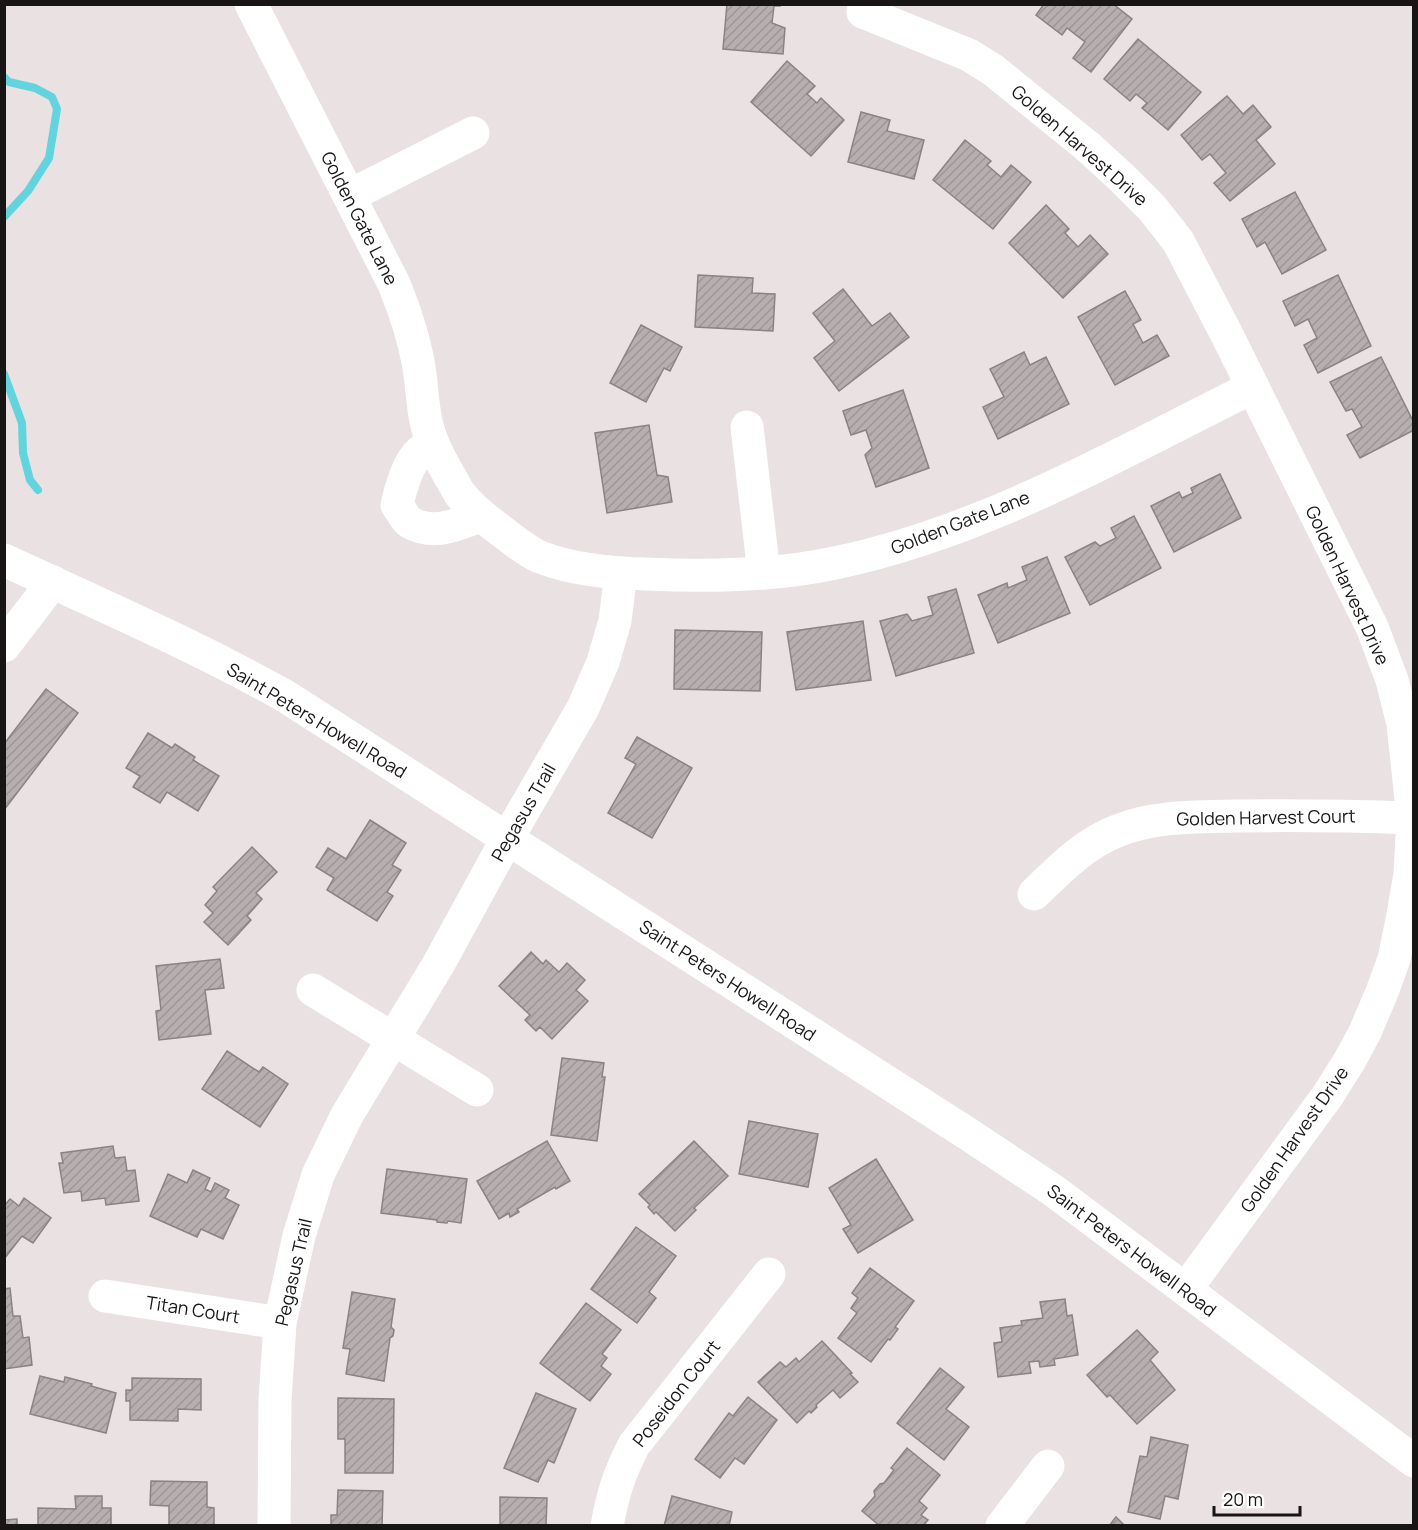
<svg xmlns="http://www.w3.org/2000/svg" width="1418" height="1530" font-family="Manrope,sans-serif">
<style>
.lines{fill:none;stroke-linecap:round;stroke-linejoin:round}
.stream{stroke:#63d4dd;stroke-width:8}
.building{fill:url(#building-hatch);stroke:#8a8284;stroke-width:1.5}
.minor{stroke:#fff;stroke-width:33}
.major{stroke:#fff;stroke-width:33}
.labels{text-anchor:middle;dominant-baseline:central;stroke-width:5;stroke-linejoin:round;paint-order:stroke}
.street-label{font-size:18px;fill:#181515;stroke:#fff}
</style>
<defs>
<pattern id="building-hatch" width="6" height="6" patternUnits="userSpaceOnUse" patternTransform="scale(1.5)"><rect width="6" height="6" fill="#b7aeb0"/><path d="M-1 1l2-2M0 6l6-6M5 7l2-2" fill="none" stroke="#9d9596"/></pattern>
</defs>
<rect width="100%" height="100%" fill="#e9e1e2"/>
<g class="lines">
<!-- stream -->
<g class="stream">
<polyline points="4,77 9,82 35,88 52,97 57,109 49,158 28,191 4,217"/>
<polyline points="4,374 22,423 23,453 30,480 38,490"/>
</g>
</g>
<!-- building -->
<g class="building">
<polygon points="727,4 780,4 780,6 774,6 772,23 785,28 783,54 723,49"/>
<polygon points="1044,4 1113,4 1132,19 1091,72 1073,58 1085,42 1067,28 1062,35 1036,15"/>
<polygon points="1138,39 1201,92 1168,130 1142,108 1147,103 1136,94 1130,101 1104,79"/>
<polygon points="787,61 815,86 807,94 817,103 821,98 844,120 811,156 751,102"/>
<polygon points="1227,96 1243,114 1253,105 1271,127 1256,140 1275,164 1230,201 1214,183 1226,173 1210,154 1202,160 1181,135"/>
<polygon points="861,112 890,120 887,131 924,140 914,179 848,162"/>
<polygon points="965,140 991,161 987,165 1001,177 1011,165 1031,182 993,229 933,180"/>
<polygon points="1295,192 1326,250 1282,274 1265,242 1257,247 1242,219"/>
<polygon points="1046,205 1069,229 1065,233 1078,247 1090,235 1108,254 1063,298 1009,243"/>
<polygon points="698,275 753,278 752,293 775,294 773,331 695,327"/>
<polygon points="1338,275 1371,346 1318,373 1304,345 1317,338 1308,319 1295,326 1283,301"/>
<polygon points="843,289 872,326 890,313 909,337 839,391 814,358 835,341 813,313"/>
<polygon points="1125,291 1141,320 1133,324 1143,343 1157,335 1169,356 1115,385 1078,317"/>
<polygon points="641,325 682,347 670,371 664,368 646,402 610,383"/>
<polygon points="1024,352 1030,365 1046,357 1069,404 998,439 983,407 1004,397 990,369"/>
<polygon points="1381,357 1414,423 1414,430 1360,458 1347,435 1362,427 1352,409 1346,411 1330,382"/>
<polygon points="903,390 929,468 876,487 865,455 872,448 866,430 851,435 843,411"/>
<polygon points="649,425 657,475 668,477 672,502 607,513 595,433"/>
<polygon points="1220,474 1241,518 1174,552 1151,506 1179,492 1182,498 1193,493 1191,488"/>
<polygon points="1134,516 1161,568 1090,605 1065,557 1095,542 1100,546 1116,538 1111,528"/>
<polygon points="1047,557 1070,613 998,643 978,595 1007,583 1008,588 1027,580 1022,567"/>
<polygon points="956,589 974,653 896,676 880,621 907,614 912,621 933,615 928,597"/>
<polygon points="863,621 871,680 796,690 787,632"/>
<polygon points="675,630 762,632 760,691 674,689"/>
<polygon points="46,689 78,713 4,810 4,744"/>
<polygon points="148,733 172,748 175,744 195,757 193,760 219,776 198,811 167,792 160,803 133,787 140,776 126,768"/>
<polygon points="637,737 692,768 652,838 608,813 636,764 625,758"/>
<polygon points="370,820 406,843 392,865 401,870 387,892 393,896 377,921 327,890 334,878 316,867 328,848 346,859"/>
<polygon points="252,847 277,872 256,893 262,899 247,916 251,920 228,945 204,922 213,913 205,905 217,891 213,887"/>
<polygon points="531,952 543,964 546,960 559,972 567,963 585,980 576,990 588,1001 552,1039 540,1027 536,1031 525,1020 530,1015 499,986"/>
<polygon points="220,959 224,988 205,990 211,1034 159,1040 156,1011 161,1010 156,966"/>
<polygon points="227,1051 259,1072 263,1067 288,1084 260,1127 202,1089"/>
<polygon points="562,1058 604,1063 602,1077 605,1077 597,1141 551,1135"/>
<polygon points="749,1121 818,1134 808,1187 739,1174"/>
<polygon points="547,1141 570,1181 556,1189 555,1187 517,1209 519,1212 510,1217 509,1213 499,1219 477,1181"/>
<polygon points="694,1141 728,1176 694,1208 696,1210 675,1231 656,1212 654,1214 648,1207 650,1205 639,1194"/>
<polygon points="113,1146 115,1158 125,1157 127,1171 135,1170 139,1201 106,1205 105,1198 82,1201 81,1191 64,1193 59,1163 63,1163 61,1153"/>
<polygon points="876,1159 913,1220 858,1253 843,1229 851,1225 829,1188"/>
<polygon points="387,1169 467,1179 461,1223 448,1221 447,1223 437,1222 437,1220 381,1213"/>
<polygon points="193,1170 210,1178 205,1189 211,1192 215,1183 229,1190 225,1198 239,1205 223,1239 201,1229 197,1237 150,1216 168,1174 187,1183"/>
<polygon points="24,1198 51,1218 33,1243 22,1236 4,1259 4,1206 10,1199 19,1206"/>
<polygon points="636,1227 676,1256 649,1292 656,1298 637,1323 591,1289"/>
<polygon points="870,1268 914,1301 895,1327 898,1329 890,1340 888,1339 871,1362 838,1338 857,1313 851,1308 858,1298 852,1293"/>
<polygon points="10,1288 13,1316 20,1316 23,1338 29,1337 32,1365 4,1369 4,1289"/>
<polygon points="352,1292 395,1299 391,1327 394,1330 393,1336 390,1338 384,1381 346,1374 350,1349 343,1348"/>
<polygon points="1065,1299 1067,1316 1072,1315 1078,1355 1054,1359 1055,1365 1040,1367 1039,1361 1029,1362 1031,1373 998,1377 994,1343 1002,1342 1000,1328 1022,1325 1021,1321 1043,1318 1040,1302"/>
<polygon points="586,1303 621,1330 602,1354 607,1358 601,1366 611,1374 590,1401 540,1363"/>
<polygon points="1137,1330 1158,1352 1150,1360 1175,1390 1137,1424 1110,1395 1107,1397 1087,1375"/>
<polygon points="822,1341 852,1373 850,1374 858,1382 840,1398 833,1390 816,1405 817,1407 811,1413 809,1411 797,1423 758,1382 780,1362 786,1367 796,1358 799,1362"/>
<polygon points="940,1368 964,1387 946,1409 969,1427 944,1460 897,1423"/>
<polygon points="40,1376 64,1382 65,1377 92,1384 91,1386 116,1393 106,1433 30,1414"/>
<polygon points="132,1378 201,1379 201,1410 178,1409 178,1421 130,1420 130,1401 126,1401 126,1390 132,1390"/>
<polygon points="536,1393 576,1409 554,1463 548,1460 538,1482 504,1468"/>
<polygon points="748,1397 777,1420 744,1464 735,1458 720,1478 695,1459 729,1413 733,1416"/>
<polygon points="338,1398 394,1399 393,1473 345,1473 345,1439 338,1439"/>
<polygon points="1151,1437 1188,1445 1178,1499 1165,1496 1160,1519 1128,1512 1140,1456 1147,1457"/>
<polygon points="907,1448 940,1475 919,1501 927,1508 921,1515 928,1520 923,1526 880,1526 862,1511 875,1496 874,1491 880,1484 884,1483 894,1470 891,1468"/>
<polygon points="151,1481 207,1482 207,1507 214,1508 214,1526 169,1526 169,1506 150,1505"/>
<polygon points="338,1490 383,1491 382,1526 331,1526 331,1515 337,1515"/>
<polygon points="75,1496 102,1496 102,1508 111,1508 111,1526 38,1526 38,1508 76,1509"/>
<polygon points="672,1496 732,1512 729,1526 664,1526"/>
<polygon points="500,1497 547,1498 546,1525 500,1526"/>
<polygon points="1116,1517 1125,1526 1109,1526"/>
<polygon points="17,1519 17,1526 4,1526 4,1520"/>
</g>
<g class="lines">
<!-- minor -->
<g class="minor">
<path d="M251,4L394,284C405,311 414,338 419,367C422,385 422,403 426,421C430,441 439,457 449,475C453,481 456,488 460,494C471,508 485,519 500,530C512,539 526,551 540,557C573,570 611,573 646,574C709,577 774,576 835,563C984,532 1118,454 1253,387"/>
<polyline points="863,12 969,55 993,70 1087,146 1121,177 1152,208 1178,241 1227,335 1372,627 1392,680 1403,724 1413,818 1410,874 1402,920 1394,959 1382,992 1365,1032 1350,1060 1328,1095 1186,1289"/>
<polyline points="349,196 473,133"/>
<polyline points="747,427 764,573"/>
<path d="M432,445C428,447 423,449 420,452C408,462 400,490 397,505C401,510 405,520 411,523C435,536 458,524 480,516"/>
<polyline points="4,646 53,582"/>
<path d="M1034,894C1059,870 1085,843 1117,831C1154,816 1195,817 1234,816C1294,815 1353,816 1413,818"/>
<polyline points="313,990 477,1090"/>
<polyline points="105,1296 280,1323"/>
<polyline points="274,1526 275,1400 280,1323 299,1236 318,1175 347,1115 438,965 507,839 583,708 603,662 615,621 621,573"/>
<path d="M607,1526C613,1493 619,1474 634,1445L769,1274"/>
<polyline points="1002,1526 1048,1466"/>
</g>
<!-- major -->
<path class="major" d="M4,560C99,604 194,645 285,696L968,1134L1054,1191L1414,1461"/>
</g>
<g class="labels">
<!-- street labels -->
<g class="street-label">
<text transform="translate(1080 145) rotate(41)">Golden Harvest Drive</text>
<text transform="translate(360 218) rotate(63)">Golden Gate Lane</text>
<text transform="translate(960 522) rotate(-21)">Golden Gate Lane</text>
<text transform="translate(1348 585) rotate(65)">Golden Harvest Drive</text>
<text transform="translate(317 720) rotate(31)">Saint Peters Howell Road</text>
<text transform="translate(523 812) rotate(-60)">Pegasus Trail</text>
<text transform="translate(1266 817) rotate(-1)">Golden Harvest Court</text>
<text transform="translate(728 980) rotate(33)">Saint Peters Howell Road</text>
<text transform="translate(1294 1139) rotate(-55)">Golden Harvest Drive</text>
<text transform="translate(1132 1250) rotate(37)">Saint Peters Howell Road</text>
<text transform="translate(293 1272) rotate(-77)">Pegasus Trail</text>
<text transform="translate(193 1309) rotate(9)">Titan Court</text>
<text transform="translate(676 1393) rotate(-52)">Poseidon Court</text>
</g>
</g>
<!-- border -->
<rect width="1418" height="1530" fill="none" stroke="#181515" stroke-width="12"/>
<!-- scale -->
<path d="M1214 1506v9h86v-9" fill="none" stroke="#181515" stroke-width="3"/>
<text x="1223" y="1506" font-size="18" fill="#181515" stroke="#ffffff" stroke-width="4.5" paint-order="stroke">20 m</text>
</svg>
